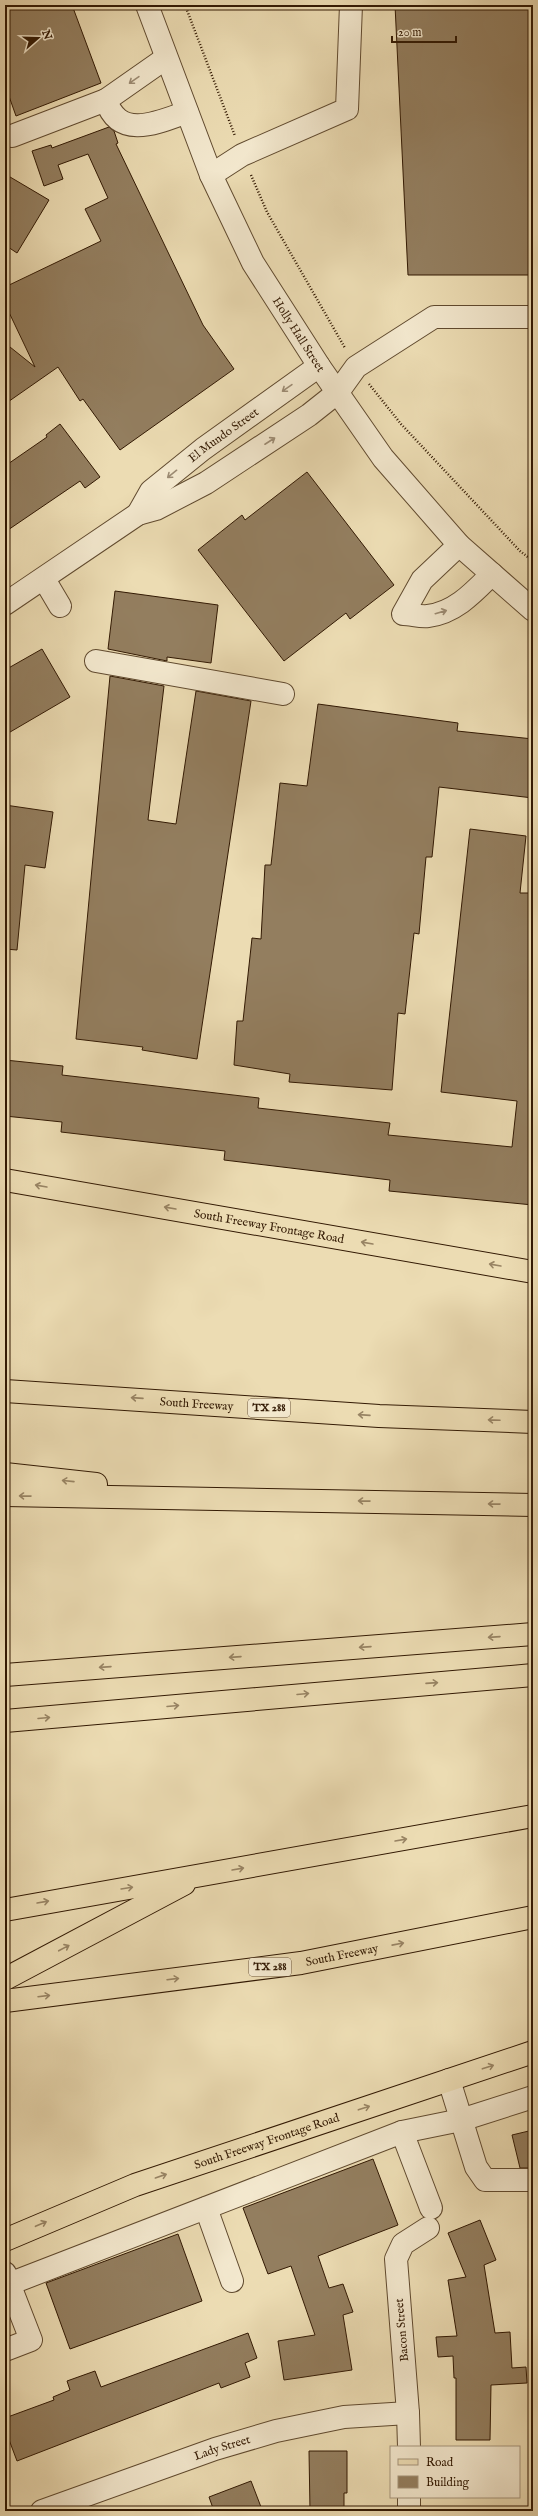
<svg xmlns="http://www.w3.org/2000/svg" width="538" height="2516" font-family="'IM FELL English',serif">
<style>
.building{fill:#937e5f;stroke:#321903}
.lines{fill:none;stroke-linecap:round;stroke-linejoin:round}
.minor-casing{stroke:#604a2f;stroke-width:24}
.major-casing{stroke:#321903;stroke-width:24}
.highway-casing{stroke:#321903;stroke-width:24}
.path{stroke:#321903;stroke-width:2.5;stroke-dasharray:1 2;stroke-linecap:butt}
.minor{stroke:#f3e8ce;stroke-width:22}
.major{stroke:#ecdcb3;stroke-width:22}
.highway{stroke:#ecdcb3;stroke-width:22}
.oneway{stroke:#9c8b73}
.oneway2{stroke:#988464}
.labels{text-anchor:middle;dominant-baseline:central;stroke-width:4;stroke-linejoin:round;paint-order:stroke}
.shield{fill:#f3e8ce;stroke:#6c5740;stroke-width:1}
.shield-label{font-size:11px;font-weight:bold;fill:#321903}
.street-label{font-size:12px;fill:#321903;stroke:#f3e8ce}
</style>
<rect width="100%" height="100%" fill="#ecdcb3"/>
<filter id="stains"><feTurbulence type="fractalNoise" baseFrequency=".005" numOctaves="4"/><feColorMatrix values="0 0 0 0 .2 0 0 0 0 .09 0 0 0 0 .02 0 0 0 .5 -.17"/></filter>
<radialGradient id="worn" r=".72"><stop offset=".6" stop-color="#630" stop-opacity="0"/><stop offset="1" stop-color="#630" stop-opacity=".3"/></radialGradient>
<!-- building -->
<g class="building">
<polygon points="5,5 72,5 101,83 16,116 5,85"/>
<polygon points="395,5 533,5 533,275 408,275"/>
<polygon points="109,127 114,131 118,143 116,144 203,325 234,369 120,450 83,399 80,401 58,367 5,404 5,343 35,367 5,304 5,287 101,241 85,209 108,198 88,154 58,165 63,179 44,186 32,151 51,145 52,148"/>
<polygon points="5,174 49,200 17,253 5,245"/>
<polygon points="60,424 100,477 85,488 80,481 5,532 5,466 47,437 46,435"/>
<polygon points="307,472 394,585 350,619 346,613 284,661 198,550 242,515 245,520"/>
<polygon points="115,591 218,605 211,663 167,657 167,661 108,649"/>
<polygon points="42,649 70,697 5,735 5,670"/>
<polygon points="110,676 164,686 148,820 176,824 196,691 251,701 197,1059 142,1050 143,1047 76,1039"/>
<polygon points="318,704 458,723 457,731 533,739 533,798 439,787 432,857 426,857 419,934 414,933 405,1014 398,1013 392,1090 289,1082 290,1074 234,1065 237,1021 243,1021 252,938 261,939 265,865 271,865 280,783 307,786"/>
<polygon points="5,805 53,812 45,868 25,865 17,950 5,949"/>
<polygon points="470,829 526,836 520,893 533,893 533,1205 389,1191 390,1180 224,1160 225,1151 61,1132 62,1122 5,1116 5,1060 63,1066 62,1075 259,1098 258,1108 390,1123 388,1135 512,1147 517,1101 441,1092"/>
<polygon points="533,2130 533,2168 520,2168 512,2135"/>
<polygon points="373,2159 398,2225 318,2256 329,2288 343,2284 353,2312 343,2315 352,2370 284,2380 278,2341 315,2335 291,2266 268,2274 243,2208"/>
<polygon points="480,2220 496,2260 484,2265 495,2333 510,2332 512,2368 526,2367 527,2383 491,2385 490,2440 456,2440 456,2378 454,2378 453,2356 438,2357 436,2337 457,2336 448,2280 466,2277 448,2233"/>
<polygon points="178,2234 202,2301 70,2349 46,2283"/>
<polygon points="248,2333 257,2358 245,2363 250,2377 221,2388 219,2383 17,2461 5,2429 5,2418 54,2400 53,2397 70,2390 67,2381 95,2371 101,2387"/>
<polygon points="309,2451 347,2451 347,2493 344,2493 344,2511 310,2511"/>
<polygon points="251,2481 261,2507 250,2511 214,2511 209,2497"/>
</g>
<g class="lines">
<defs>
<g id="minor">
<path id="s1" d="M147,5L211,175L253,263L319,366L383,458L459,545L533,610"/>
<path d="M166,58L106,100C119,141 159,122 187,112"/>
<polyline points="12,136 106,100"/>
<polyline points="211,175 242,155 347,109 351,5"/>
<path id="s2" d="M138,514L151,491L203,449L319,366"/>
<path d="M459,545L422,580L403,614C411,614 420,617 428,616C455,613 474,592 492,574"/>
<polyline points="44,579 60,606"/>
<polyline points="5,604 138,514 156,509 206,483 309,415 338,392 356,367 434,317 533,317"/>
<polyline points="96,661 283,694"/>
<polyline points="449,2080 476,2167 485,2180 533,2180"/>
<polyline points="402,2132 431,2208"/>
<polyline points="206,2208 232,2281"/>
<polyline points="5,2273 31,2340 5,2350"/>
<polyline points="9,2284 402,2132 461,2120 533,2097"/>
<polyline points="409,2447 408,2413 396,2259 403,2244 428,2228"/>
<polyline points="409,2497 409,2511"/>
<path id="s3" d="M42,2511L215,2449L276,2431L344,2417L408,2413"/>
</g>
<g id="major">
<path id="s4" d="M5,1180L533,1272"/>
<path id="s5" d="M5,2240L135,2185L533,2052"/>
</g>
<g id="highway">
<path id="s6" d="M5,1391L379,1416L533,1422"/>
<polyline points="5,1474 96,1484"/>
<polyline points="5,1495 533,1505"/>
<polyline points="5,1675 533,1634"/>
<polyline points="5,1721 533,1675"/>
<polyline points="5,1910 533,1816"/>
<polyline points="5,1979 184,1884"/>
<path id="s7" d="M5,2001L301,1963L533,1917"/>
</g>
</defs>
<!-- minor casing -->
<use href="#minor" class="minor-casing"/>
<!-- major casing -->
<use href="#major" class="major-casing"/>
<!-- highway casing -->
<use href="#highway" class="highway-casing"/>
<!-- path -->
<g class="path">
<polyline points="185,5 235,136"/>
<polyline points="251,175 267,212 345,348"/>
<polyline points="369,384 401,424 520,551 533,561"/>
</g>
<!-- minor -->
<use href="#minor" class="minor"/>
<!-- major -->
<use href="#major" class="major"/>
<!-- highway -->
<use href="#highway" class="highway"/>
</g>
<!-- one-way arrows -->
<defs><path id="oneway-shaft" d="M-6 0H5M1.5-3L5.5 0L1.5 3" fill="none" stroke-width="1.6" stroke-linecap="round" stroke-linejoin="round"/></defs>
<g class="oneway">
<use href="#oneway-shaft" transform="translate(134 80) rotate(145)"/>
<use href="#oneway-shaft" transform="translate(287 388) rotate(145)"/>
<use href="#oneway-shaft" transform="translate(270 441) rotate(-33)"/>
<use href="#oneway-shaft" transform="translate(172 474) rotate(141)"/>
<use href="#oneway-shaft" transform="translate(441 612) rotate(-16)"/>
</g>
<g class="oneway2">
<use href="#oneway-shaft" transform="translate(41 1186) rotate(-170)"/>
<use href="#oneway-shaft" transform="translate(170 1208) rotate(-170)"/>
<use href="#oneway-shaft" transform="translate(367 1243) rotate(-170)"/>
<use href="#oneway-shaft" transform="translate(495 1265) rotate(-170)"/>
<use href="#oneway-shaft" transform="translate(137 1398) rotate(-176)"/>
<use href="#oneway-shaft" transform="translate(364 1415) rotate(-176)"/>
<use href="#oneway-shaft" transform="translate(494 1420) rotate(-178)"/>
<use href="#oneway-shaft" transform="translate(68 1481) rotate(-174)"/>
<use href="#oneway-shaft" transform="translate(25 1496) rotate(-179)"/>
<use href="#oneway-shaft" transform="translate(364 1501) rotate(-179)"/>
<use href="#oneway-shaft" transform="translate(494 1504) rotate(-179)"/>
<use href="#oneway-shaft" transform="translate(494 1637) rotate(176)"/>
<use href="#oneway-shaft" transform="translate(365 1647) rotate(176)"/>
<use href="#oneway-shaft" transform="translate(235 1657) rotate(176)"/>
<use href="#oneway-shaft" transform="translate(105 1667) rotate(176)"/>
<use href="#oneway-shaft" transform="translate(432 1683) rotate(-4)"/>
<use href="#oneway-shaft" transform="translate(303 1694) rotate(-5)"/>
<use href="#oneway-shaft" transform="translate(173 1706) rotate(-5)"/>
<use href="#oneway-shaft" transform="translate(44 1718) rotate(-5)"/>
<use href="#oneway-shaft" transform="translate(401 1840) rotate(-10)"/>
<use href="#oneway-shaft" transform="translate(238 1869) rotate(-10)"/>
<use href="#oneway-shaft" transform="translate(127 1888) rotate(-9)"/>
<use href="#oneway-shaft" transform="translate(43 1902) rotate(-10)"/>
<use href="#oneway-shaft" transform="translate(398 1944) rotate(-11)"/>
<use href="#oneway-shaft" transform="translate(64 1948) rotate(-28)"/>
<use href="#oneway-shaft" transform="translate(173 1979) rotate(-7)"/>
<use href="#oneway-shaft" transform="translate(44 1996) rotate(-7)"/>
<use href="#oneway-shaft" transform="translate(488 2067) rotate(-18)"/>
<use href="#oneway-shaft" transform="translate(364 2108) rotate(-18)"/>
<use href="#oneway-shaft" transform="translate(161 2176) rotate(-19)"/>
<use href="#oneway-shaft" transform="translate(41 2224) rotate(-23)"/>
</g>
<g class="labels">
<!-- shield labels -->
<g class="shield">
<rect x="248" y="1399" width="42" height="18" rx="3"/>
<rect x="249" y="1958" width="42" height="18" rx="3"/>
</g>
<g class="shield-label">
<text x="269" y="1408">TX 288</text>
<text x="270" y="1967">TX 288</text>
</g>
<!-- street labels -->
<g class="street-label">
<text stroke="none"><textPath href="#s1" startOffset="364">Holly Hall Street</textPath></text>
<text stroke="none"><textPath href="#s2" startOffset="118">El Mundo Street</textPath></text>
<text stroke="none"><textPath href="#s4" startOffset="268">South Freeway Frontage Road</textPath></text>
<text stroke="none"><textPath href="#s6" startOffset="192">South Freeway</textPath></text>
<text stroke="none"><textPath href="#s7" startOffset="340">South Freeway</textPath></text>
<text stroke="none"><textPath href="#s5" startOffset="280">South Freeway Frontage Road</textPath></text>
<text transform="translate(402 2330) rotate(-95)">Bacon Street</text>
<text stroke="none"><textPath href="#s3" startOffset="191">Lady Street</textPath></text>
</g>
</g>
<!-- margin -->
<rect width="538" height="2516" fill="none" stroke="#ecdcb3" stroke-width="20"/>
<rect x="6" y="6" width="526" height="2504" fill="none" stroke="#321903" stroke-width="2"/>
<rect x="10" y="10" width="518" height="2496" fill="none" stroke="#321903"/>
<!-- legend -->
<rect x="390" y="2446" width="130" height="52" fill="#f3e8ce" stroke="#a6957d"/>
<rect x="398" y="2459" width="20" height="6" fill="#ecdcb3" stroke="#a6957d"/>
<text x="426" y="2466" font-size="12" fill="#321903">Road</text>
<rect x="398" y="2476" width="20" height="12" fill="#937e5f" stroke="#a6957d"/>
<text x="426" y="2486" font-size="12" fill="#321903">Building</text>
<!-- north arrow -->
<g transform="translate(38 38) rotate(70)" stroke="#f3e8ce" stroke-width="3" paint-order="stroke">
<path d="M0-3L7 15L0 10L-7 15Z" fill="#321903"/>
<text y="-6" font-size="11" font-weight="bold" text-anchor="middle" fill="#321903">N</text>
</g>
<!-- scale -->
<path d="M392 36v6h64v-6" fill="none" stroke="#321903" stroke-width="2"/>
<text x="398" y="36" font-size="12" fill="#321903" stroke="#f3e8ce" stroke-width="3" paint-order="stroke">20 m</text>
<rect width="100%" height="100%" filter="url(#stains)"/>
<rect width="100%" height="100%" fill="url(#worn)"/>
</svg>
